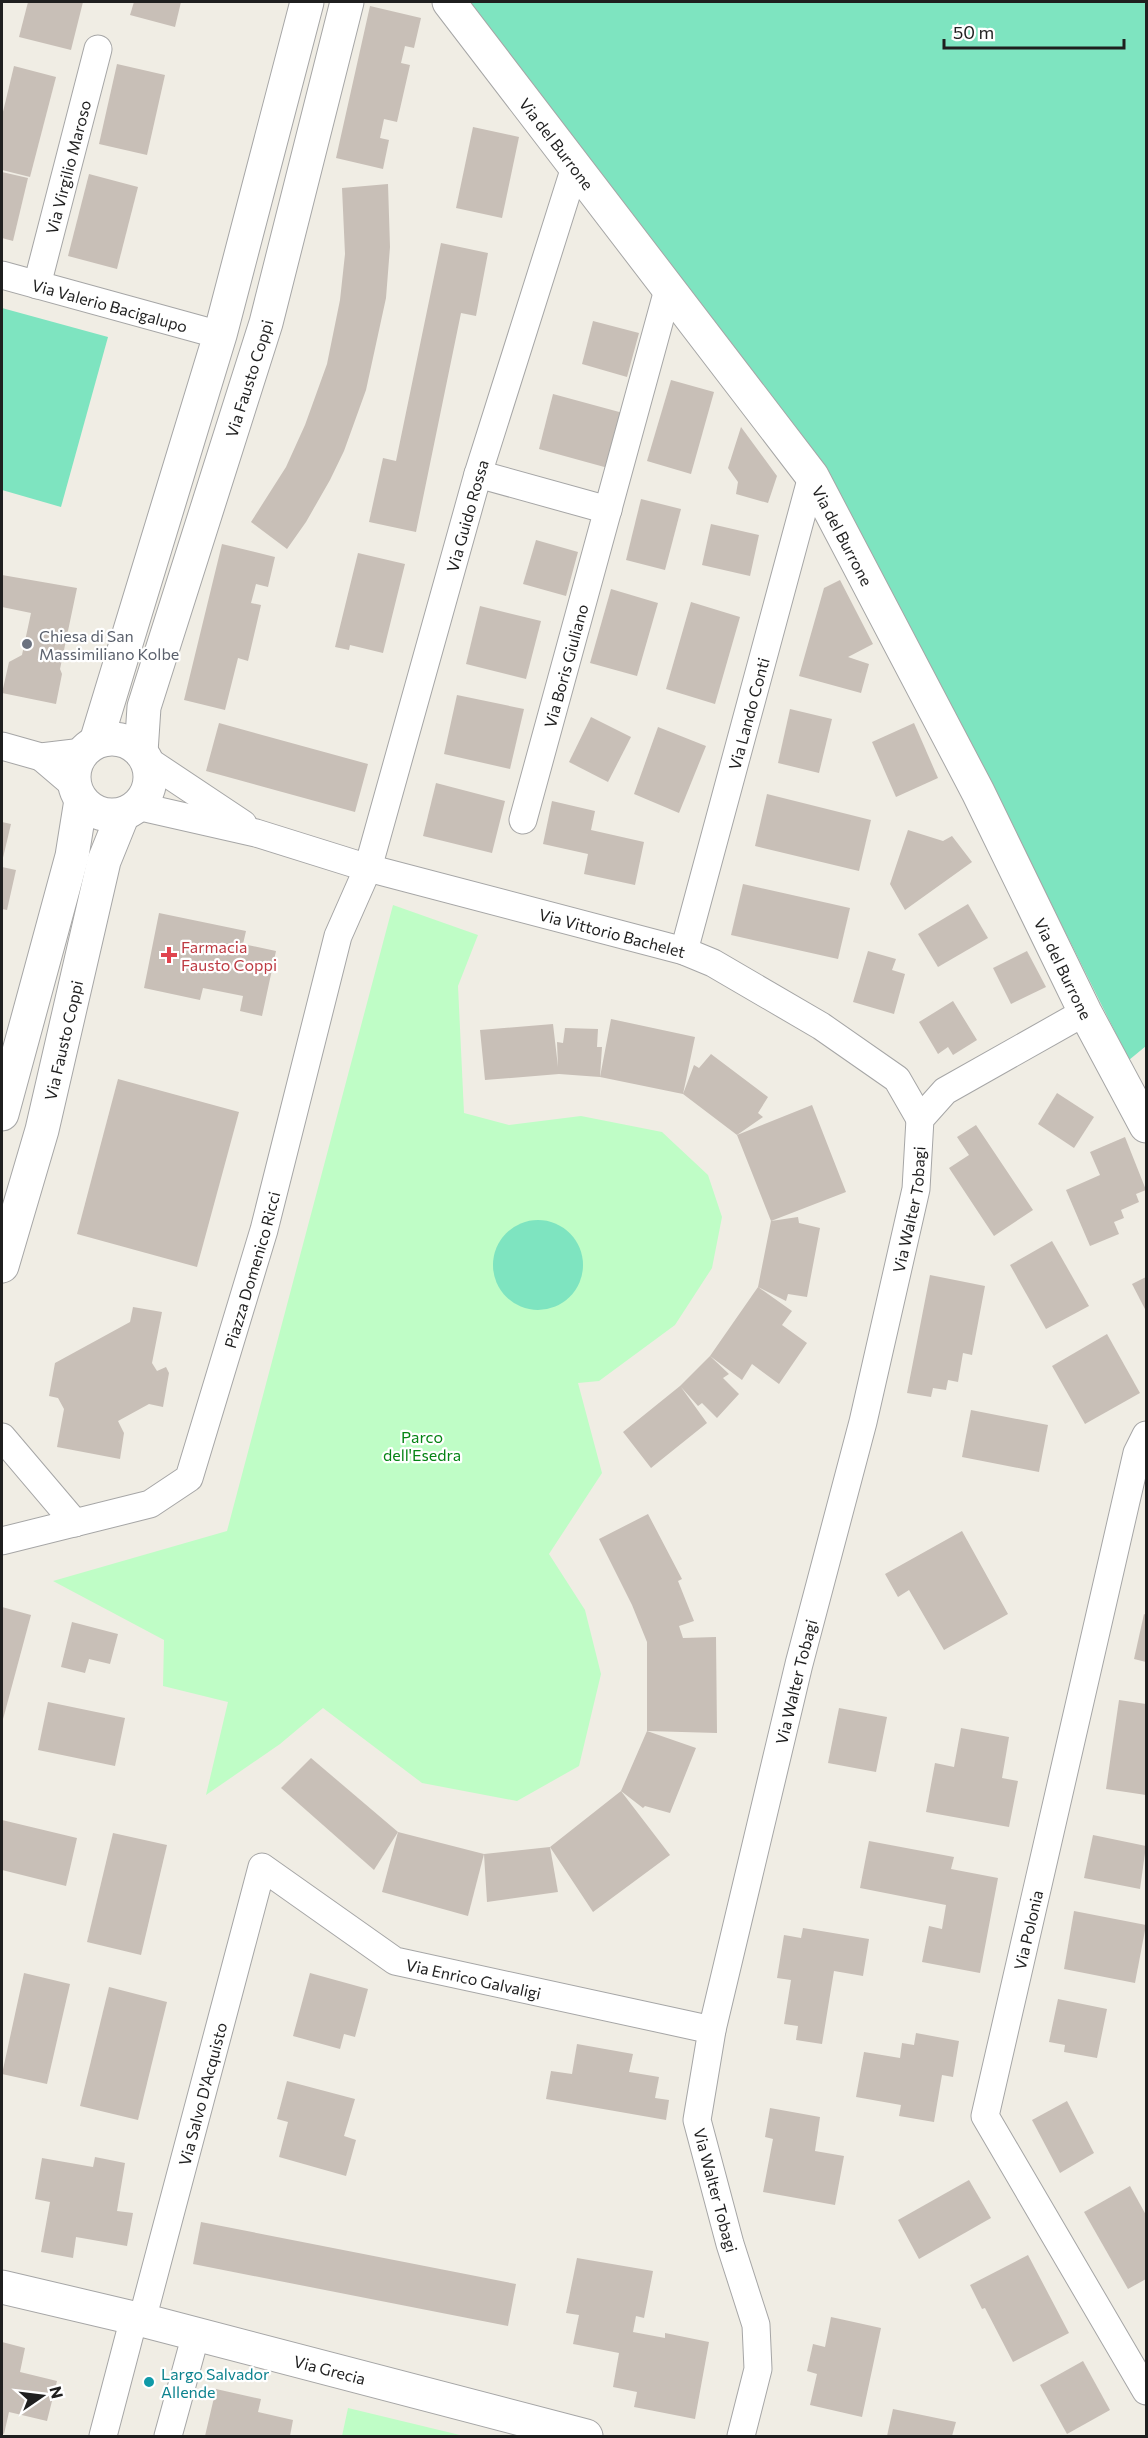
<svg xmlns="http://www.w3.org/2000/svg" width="1148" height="2438" font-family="Commissioner,sans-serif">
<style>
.park{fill:#bffdc6}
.pitch{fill:#7ee4c0}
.building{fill:#c8bfb7}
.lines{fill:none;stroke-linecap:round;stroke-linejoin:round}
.minor-casing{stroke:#a6a6a6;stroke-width:29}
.tertiary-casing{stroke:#a6a6a6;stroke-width:35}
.minor{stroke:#fff;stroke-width:27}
.tertiary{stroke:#fff;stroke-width:33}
.worship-dot{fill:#6b7280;stroke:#fff;stroke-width:2}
.health-dot{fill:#e0444e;stroke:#fff;stroke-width:2}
.culture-dot{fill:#0f9aa8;stroke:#fff;stroke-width:2}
.labels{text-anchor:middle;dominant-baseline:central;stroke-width:4.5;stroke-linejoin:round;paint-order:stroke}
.street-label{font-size:16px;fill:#1f1f1f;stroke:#fff}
.worship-label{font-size:16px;fill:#5b616d;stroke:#fff;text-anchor:start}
.health-label{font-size:16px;fill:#be3a42;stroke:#fff;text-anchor:start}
.park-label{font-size:16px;fill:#058414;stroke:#fff}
.culture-label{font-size:16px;fill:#0d838f;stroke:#fff;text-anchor:start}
</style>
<rect width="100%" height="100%" fill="#f0ede4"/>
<!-- park -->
<g class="park">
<polygon points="393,905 478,935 458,986 464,1113 509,1125 581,1116 662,1132 708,1175 722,1217 712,1268 675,1325 599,1381 578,1383 602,1473 549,1554 585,1610 601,1674 579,1766 517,1801 422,1783 323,1708 280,1744 206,1795 228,1702 163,1686 164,1640 53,1581 227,1531"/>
<polygon points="348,2408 464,2436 342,2436"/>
</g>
<!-- pitch -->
<g class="pitch">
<polygon points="464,2 1146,2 1146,1046 1129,1060 968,737 837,489"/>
<polygon points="2,308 108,337 61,507 2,490"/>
<circle cx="538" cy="1265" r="45"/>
</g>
<!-- building -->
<g class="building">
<polygon points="28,2 83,2 71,50 19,37"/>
<polygon points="134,2 181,2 175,27 130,15"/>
<polygon points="370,6 421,18 414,48 405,46 401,63 410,65 397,122 384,119 380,138 389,140 383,169 336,158"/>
<polygon points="117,64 165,75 147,155 99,144"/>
<polygon points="14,66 56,77 30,177 2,170 2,116"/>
<polygon points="473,127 519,137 502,218 456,208"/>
<polygon points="2,172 28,178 13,241 2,238"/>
<polygon points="89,174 138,187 117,269 68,256"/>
<polygon points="388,184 390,247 386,298 366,390 344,451 330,480 306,522 287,549 251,522 286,467 305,425 327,364 340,300 345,254 342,188"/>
<polygon points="441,243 488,253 476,316 461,313 416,532 369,522 383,458 396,461"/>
<polygon points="593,321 639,333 627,377 582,364"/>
<polygon points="671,380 714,392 691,474 647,461"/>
<polygon points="553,394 623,413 608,468 539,449"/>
<polygon points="741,427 777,476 768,503 736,494 738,482 728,468"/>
<polygon points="641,499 681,509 665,570 626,560"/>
<polygon points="711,524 759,535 750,576 702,565"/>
<polygon points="536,540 578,552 566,596 523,584"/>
<polygon points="222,544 275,557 268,587 256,584 251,603 261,605 248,661 238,658 225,710 184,700"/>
<polygon points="358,553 405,564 383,653 350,645 349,650 335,647"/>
<polygon points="2,575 77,588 60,669 62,674 56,704 2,693 9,662 22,655 31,613 2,607"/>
<polygon points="840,580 873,644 848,657 869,664 861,693 799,676 824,588"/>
<polygon points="611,589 658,603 637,676 590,663"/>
<polygon points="691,602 740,617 715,704 666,689"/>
<polygon points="480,606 541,621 526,679 466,664"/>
<polygon points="457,695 524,709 510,769 444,754"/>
<polygon points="790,709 832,719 819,773 778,763"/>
<polygon points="591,717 631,737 608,782 569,762"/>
<polygon points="219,723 368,764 355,812 206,771"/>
<polygon points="914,723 938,778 896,797 872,742"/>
<polygon points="658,727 706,746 679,813 634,794"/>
<polygon points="436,783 505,801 492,853 423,836"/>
<polygon points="767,794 871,820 859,871 755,846"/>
<polygon points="552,801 595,811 591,830 644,842 635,885 584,874 588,854 543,844"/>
<polygon points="2,822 11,824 2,862"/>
<polygon points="908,830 943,841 952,836 972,862 905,910 890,884"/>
<polygon points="2,867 16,870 7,910 2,909"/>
<polygon points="743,884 850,908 838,959 731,935"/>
<polygon points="968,904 988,938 938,967 918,934"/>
<polygon points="159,913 246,931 243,944 276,951 262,1016 240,1011 243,996 203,988 200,1000 144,988"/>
<polygon points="868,951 896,959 892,970 905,974 894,1014 853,1002"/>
<polygon points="1027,951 1046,987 1011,1004 993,968"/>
<polygon points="953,1001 977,1040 953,1055 948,1047 938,1054 919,1022"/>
<polygon points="611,1019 695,1037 683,1094 694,1065 699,1068 711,1054 768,1097 758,1113 763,1117 737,1135 812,1105 846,1192 771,1221 798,1217 799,1223 820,1228 807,1297 788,1294 786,1301 758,1287 792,1311 782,1325 807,1343 779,1384 752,1364 742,1380 710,1356 729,1374 723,1378 739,1394 717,1418 702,1403 698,1406 681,1387 707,1423 651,1468 623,1432 680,1386 710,1356 758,1287 771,1221 737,1135 683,1094 600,1077"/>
<polygon points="553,1024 558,1067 557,1042 563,1043 565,1028 598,1029 597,1047 602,1047 600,1077 559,1074 485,1080 480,1030"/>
<polygon points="118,1079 239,1112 197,1267 77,1234"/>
<polygon points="1057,1093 1094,1117 1074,1148 1038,1124"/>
<polygon points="976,1125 1033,1210 994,1236 949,1168 969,1155 957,1137"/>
<polygon points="1125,1137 1146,1190 1136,1194 1139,1202 1121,1210 1124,1218 1114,1222 1119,1234 1090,1246 1066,1190 1100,1175 1090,1152"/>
<polygon points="1052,1241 1089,1306 1046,1329 1010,1265"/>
<polygon points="930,1275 985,1286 972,1355 963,1353 958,1382 948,1380 946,1390 933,1388 931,1397 907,1393"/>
<polygon points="1146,1277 1146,1311 1132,1284"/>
<polygon points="133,1307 162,1312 152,1363 157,1371 166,1367 169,1373 163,1407 149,1404 118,1421 124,1433 120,1459 57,1447 64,1409 58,1398 49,1396 55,1363 130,1322"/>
<polygon points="1107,1334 1140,1393 1085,1424 1052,1366"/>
<polygon points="971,1410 1048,1425 1039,1472 962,1457"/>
<polygon points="648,1514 682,1579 678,1581 694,1621 679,1626 683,1638 716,1637 717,1733 647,1731 647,1642 632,1605 599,1539"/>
<polygon points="962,1531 1008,1614 944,1650 909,1590 898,1597 885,1574"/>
<polygon points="2,1607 31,1615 2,1723"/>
<polygon points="1144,1614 1146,1615 1146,1662 1134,1659"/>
<polygon points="72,1622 118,1634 110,1664 89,1659 85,1673 61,1667"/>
<polygon points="1119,1700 1146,1704 1146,1795 1106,1789"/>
<polygon points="48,1702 125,1718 115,1766 38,1750"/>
<polygon points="839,1708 887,1717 876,1772 828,1763"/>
<polygon points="961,1728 1009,1737 1002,1778 1018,1781 1009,1827 926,1812 935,1763 954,1767"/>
<polygon points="647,1731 696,1748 670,1813 645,1806 643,1808 621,1791 670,1855 593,1912 550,1847 621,1791"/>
<polygon points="311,1758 398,1832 374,1870 281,1788"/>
<polygon points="2,1820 77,1838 66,1886 2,1870"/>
<polygon points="398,1832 484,1854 468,1916 382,1892"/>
<polygon points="113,1833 167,1845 141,1955 87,1942"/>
<polygon points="1093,1835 1146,1846 1140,1889 1084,1878"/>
<polygon points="869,1841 954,1857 951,1869 998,1878 980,1973 922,1962 929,1926 942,1929 946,1905 860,1888"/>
<polygon points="550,1847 558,1892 487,1902 484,1854"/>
<polygon points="1074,1911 1146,1925 1135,1983 1064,1969"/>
<polygon points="803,1928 869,1939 863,1976 834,1971 822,2044 796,2040 798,2026 784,2024 791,1980 777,1978 784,1935 801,1938"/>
<polygon points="24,1973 70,1984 47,2084 2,2074"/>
<polygon points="310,1973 368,1989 355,2037 344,2034 340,2049 293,2036"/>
<polygon points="109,1987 167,2002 138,2120 80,2106"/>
<polygon points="1058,1999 1107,2009 1097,2058 1064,2052 1065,2045 1049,2042"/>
<polygon points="916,2033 959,2041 953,2077 942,2075 934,2122 899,2116 901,2105 856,2097 864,2052 900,2058 902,2043 914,2045"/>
<polygon points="577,2044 633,2054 629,2072 659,2077 655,2098 669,2100 666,2120 546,2099 551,2071 572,2074"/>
<polygon points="287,2081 355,2099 344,2136 356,2140 346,2176 279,2157 288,2122 277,2119"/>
<polygon points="1067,2101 1094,2153 1060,2173 1032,2120"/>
<polygon points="770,2108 820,2117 815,2151 844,2156 835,2205 763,2192 773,2139 765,2137"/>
<polygon points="95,2157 125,2163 117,2211 133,2213 127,2246 76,2237 73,2258 41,2252 50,2202 35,2199 42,2158 93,2167"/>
<polygon points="969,2180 991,2218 919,2259 898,2220"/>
<polygon points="1130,2186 1146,2215 1146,2279 1128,2289 1084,2212"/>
<polygon points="201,2222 516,2284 508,2326 193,2264"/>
<polygon points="1028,2255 1069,2333 1013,2362 985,2308 982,2309 970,2285"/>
<polygon points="577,2258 653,2271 644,2318 636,2316 633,2332 665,2338 665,2333 709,2342 695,2419 634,2407 637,2392 613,2387 619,2353 573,2344 579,2315 566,2313"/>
<polygon points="831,2317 881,2328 862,2417 810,2405 817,2374 807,2371 813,2344 825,2347"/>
<polygon points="2,2342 25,2348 20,2372 57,2381 47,2421 9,2412 4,2434 2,2433"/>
<polygon points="1083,2361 1110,2410 1067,2434 1040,2385"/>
<polygon points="216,2389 261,2399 258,2412 293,2420 290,2436 205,2436"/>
<polygon points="893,2409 956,2422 952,2436 887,2436"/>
</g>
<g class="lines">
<defs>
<g id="minor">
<path id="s1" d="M2,275L220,335"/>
<path id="s2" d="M37,285L98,49"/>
<polyline points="478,474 608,510"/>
<polyline points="2,746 41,757 83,752"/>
<polyline points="41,757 75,786"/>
<polyline points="147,760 243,824"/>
<path id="s3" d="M137,806L256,833L368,868L684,951L713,963L821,1026L897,1079L920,1119"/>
<path id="s4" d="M523,820L669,286"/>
<path id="s5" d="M684,951L812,476"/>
<polyline points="1146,1435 1137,1453 985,2116 1146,2391"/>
<polyline points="2,1437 75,1523"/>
<path id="s6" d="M2,1541L150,1504L189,1478L264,1230L338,936L368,868L478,474L575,167"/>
<path id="s7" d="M142,2320L262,1867L395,1961L712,2030"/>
<polyline points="103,2436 134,2318"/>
<polyline points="168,2436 196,2334"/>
<path id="s8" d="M741,2436L758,2369L756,2325L730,2244L697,2120L712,2030L799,1664L863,1422L916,1189L920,1119L945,1091L1085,1012"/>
</g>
<g id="tertiary">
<path id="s9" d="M449,2L812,476L978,792L1085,1012L1146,1126"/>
<circle cx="112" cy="777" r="38"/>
<polyline points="96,742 220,335 307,2"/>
<path id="s10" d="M141,752L144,707L266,323L347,2"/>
<polyline points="2,1114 72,856 81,800"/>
<path id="s11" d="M2,1266L42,1130L104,861L123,814"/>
<path id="s12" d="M2,2287L142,2320L586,2436"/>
</g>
</defs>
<!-- minor casing -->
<use href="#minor" class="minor-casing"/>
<!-- tertiary casing -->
<use href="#tertiary" class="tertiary-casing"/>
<!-- minor -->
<use href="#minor" class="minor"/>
<!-- tertiary -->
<use href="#tertiary" class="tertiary"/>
</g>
<!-- markers -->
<circle class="worship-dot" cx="27" cy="644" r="6"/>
<path class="health-dot" d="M166 946h6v6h6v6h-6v6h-6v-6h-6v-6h6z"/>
<circle class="culture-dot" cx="149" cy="2382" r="6"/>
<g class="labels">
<!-- street labels -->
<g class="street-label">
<text stroke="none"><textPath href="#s9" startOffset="178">Via del Burrone</textPath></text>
<text stroke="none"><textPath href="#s2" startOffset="122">Via Virgilio Maroso</textPath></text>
<text stroke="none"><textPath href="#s1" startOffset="112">Via Valerio Bacigalupo</textPath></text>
<text stroke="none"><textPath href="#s10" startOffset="390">Via Fausto Coppi</textPath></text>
<text stroke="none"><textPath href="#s6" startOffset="1202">Via Guido Rossa</textPath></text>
<text stroke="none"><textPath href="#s9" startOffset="664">Via del Burrone</textPath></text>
<text stroke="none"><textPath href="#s4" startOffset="160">Via Boris Giuliano</textPath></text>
<text stroke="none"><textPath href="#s5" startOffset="246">Via Lando Conti</textPath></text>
<text stroke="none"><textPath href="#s3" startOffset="492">Via Vittorio Bachelet</textPath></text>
<text stroke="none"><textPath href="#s9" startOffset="1150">Via del Burrone</textPath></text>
<text stroke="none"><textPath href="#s11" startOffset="234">Via Fausto Coppi</textPath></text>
<text stroke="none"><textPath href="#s8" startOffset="1262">Via Walter Tobagi</textPath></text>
<text stroke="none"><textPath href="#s6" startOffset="417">Piazza Domenico Ricci</textPath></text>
<text stroke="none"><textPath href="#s8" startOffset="776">Via Walter Tobagi</textPath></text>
<text transform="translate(1028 1930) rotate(-77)">Via Polonia</text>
<text stroke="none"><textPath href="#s7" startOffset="712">Via Enrico Galvaligi</textPath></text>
<text stroke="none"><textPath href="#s7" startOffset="234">Via Salvo D'Acquisto</textPath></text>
<text transform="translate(716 2190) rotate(75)">Via Walter Tobagi</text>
<text stroke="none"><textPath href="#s12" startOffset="338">Via Grecia</textPath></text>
</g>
<!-- worship labels -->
<g class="worship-label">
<text x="39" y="635">Chiesa di San<tspan x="39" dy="18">Massimiliano Kolbe</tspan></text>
</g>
<!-- health labels -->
<g class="health-label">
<text x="181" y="946">Farmacia<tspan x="181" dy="18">Fausto Coppi</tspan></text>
</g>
<!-- park labels -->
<g class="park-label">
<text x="422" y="1436">Parco<tspan x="422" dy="18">dell'Esedra</tspan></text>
</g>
<!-- culture labels -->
<g class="culture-label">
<text x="161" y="2373">Largo Salvador<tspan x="161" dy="18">Allende</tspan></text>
</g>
</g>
<!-- border -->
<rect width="1148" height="2438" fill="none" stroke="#1f1f1f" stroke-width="6"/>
<!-- north arrow -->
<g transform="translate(42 2396) rotate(76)" stroke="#ffffff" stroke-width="4.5" paint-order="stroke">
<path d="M0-4.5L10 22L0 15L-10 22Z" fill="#1f1f1f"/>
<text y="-9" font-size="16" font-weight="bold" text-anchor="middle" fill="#1f1f1f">N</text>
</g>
<!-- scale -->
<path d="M944 39v9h180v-9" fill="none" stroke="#1f1f1f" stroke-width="3"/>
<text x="953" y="39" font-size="18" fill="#1f1f1f" stroke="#ffffff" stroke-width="4.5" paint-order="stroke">50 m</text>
</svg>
